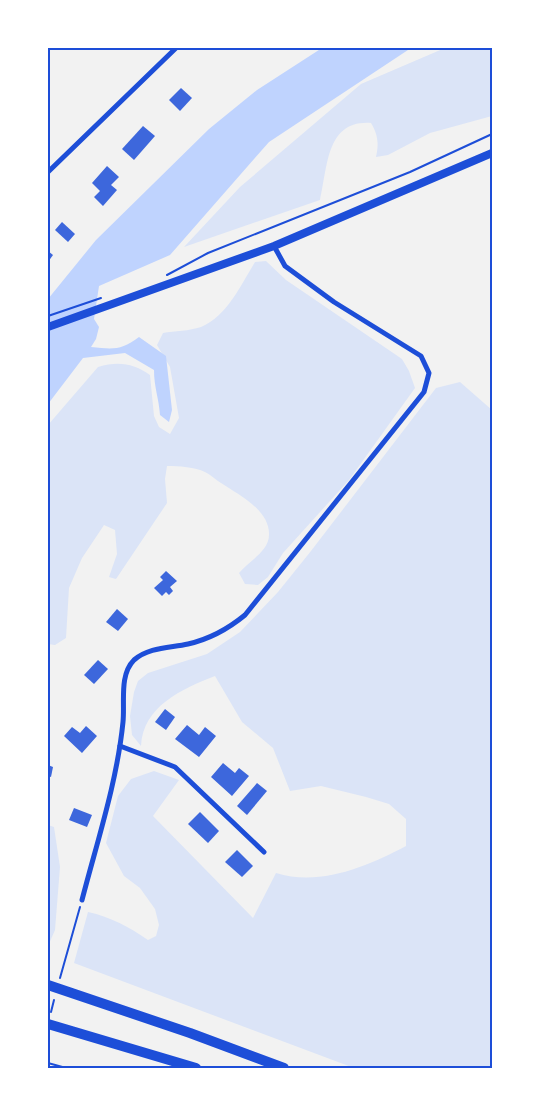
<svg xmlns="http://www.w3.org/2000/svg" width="540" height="1116" font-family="'Fira Sans Condensed',sans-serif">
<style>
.green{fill:#dbe4f7}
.water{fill:#bfd3fe}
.building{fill:#3d67dc}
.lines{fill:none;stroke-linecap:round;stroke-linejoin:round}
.path{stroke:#1d4ed8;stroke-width:2}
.minor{stroke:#1d4ed8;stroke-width:5}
.secondary{stroke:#1d4ed8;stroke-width:8}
.trunk{stroke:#1d4ed8;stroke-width:10}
.neatline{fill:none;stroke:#1d4ed8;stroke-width:2}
</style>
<rect width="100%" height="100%" fill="#f2f2f2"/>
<!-- green -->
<g class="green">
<path d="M445,48H492V116L430,133L388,155L376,157C379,143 378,135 371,123C326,120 328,166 320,200L184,247L240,187L361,84Z"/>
<path d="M266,261L286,280L402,359L409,371L415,388L349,480L283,553L268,577L258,585L245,584L239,573C248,562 269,551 269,535C270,510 239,495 221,483C216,480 211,475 205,472C195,467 179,466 167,466L165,479L167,503L116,579L109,577L117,554L115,530L104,525L82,558L69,588L66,638L55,645L48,644V425L98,367C118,361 133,363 150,375L154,416L159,427L170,434L179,418L170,367L157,345L163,333C175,331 189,331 201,327C227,316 241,285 255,262Z"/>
<path d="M460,382L492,410V1068H354L74,963L88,912C111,917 129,927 148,940L156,936L159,925L155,909L140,888L124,876L106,843L118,796L131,779L154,771L179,780L153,816L253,918L276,873C320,887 368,866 406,846V819L389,804L366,797L321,786L290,791L273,748L242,722L215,676C182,689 143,706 141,746L132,735L130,716L134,692L138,681L148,673L207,654L240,632L278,592L311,551L436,388Z"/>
<polygon points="48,825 54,827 60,867 55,930 48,946"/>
</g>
<!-- water -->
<path class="water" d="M322,48H411L269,142L170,255L99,286L94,319L99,327L96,339L91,347C112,349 121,351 139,337L166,356L172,410L169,422L160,415C159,399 154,387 154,370L125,353L83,358L48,404V299L96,240L209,129L257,90Z"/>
<!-- building -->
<g class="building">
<polygon points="181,88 192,98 180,111 169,100"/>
<polygon points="143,126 155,136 134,160 122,149"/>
<polygon points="107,166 119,177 111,185 117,190 103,206 94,197 100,191 92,183"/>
<polygon points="62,222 75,234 68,242 55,230"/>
<polygon points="48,251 53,255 48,262"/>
<polygon points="166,571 177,581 170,587 173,591 169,595 166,592 162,596 154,588 163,580 160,577"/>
<polygon points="117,609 128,619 118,631 106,622"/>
<polygon points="98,660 108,669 94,684 84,675"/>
<polygon points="165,709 175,717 166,730 155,722"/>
<polygon points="187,725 199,735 205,727 216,736 199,757 175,739"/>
<polygon points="86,726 97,736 82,753 64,736 72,727 80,733"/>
<polygon points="223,763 235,773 239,768 249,776 232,796 211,777"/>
<polygon points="48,765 53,767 51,777 48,776"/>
<polygon points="257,783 267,791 247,815 237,806"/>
<polygon points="74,808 92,815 87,827 69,820"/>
<polygon points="200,812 219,831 208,843 188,824"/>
<polygon points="237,850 253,866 242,877 225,862"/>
</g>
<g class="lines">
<!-- path -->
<g class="path">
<polyline points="167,275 208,253 410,172 492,134"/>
<polyline points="48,316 101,298"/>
<polyline points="60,978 80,907"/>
<polyline points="51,1012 54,1000"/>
<polyline points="48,1063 66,1068"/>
</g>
<!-- minor -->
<g class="minor">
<polyline points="48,172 176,48"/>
<polyline points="120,746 175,767 264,852"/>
<path d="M82,900C97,842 117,782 123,722C125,702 119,675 134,660C149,647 170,648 188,644C210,639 228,629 245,615L424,392L429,373L421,356L334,302L285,266L274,246"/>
</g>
<!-- secondary -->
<polyline class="secondary" points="48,327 274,246 492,153"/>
<!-- trunk -->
<g class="trunk">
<polyline points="48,985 190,1033 284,1068"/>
<polyline points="48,1024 196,1068"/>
</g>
</g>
<!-- border -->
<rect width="540" height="1116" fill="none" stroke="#ffffff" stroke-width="98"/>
<rect x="49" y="49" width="442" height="1018" class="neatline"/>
</svg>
